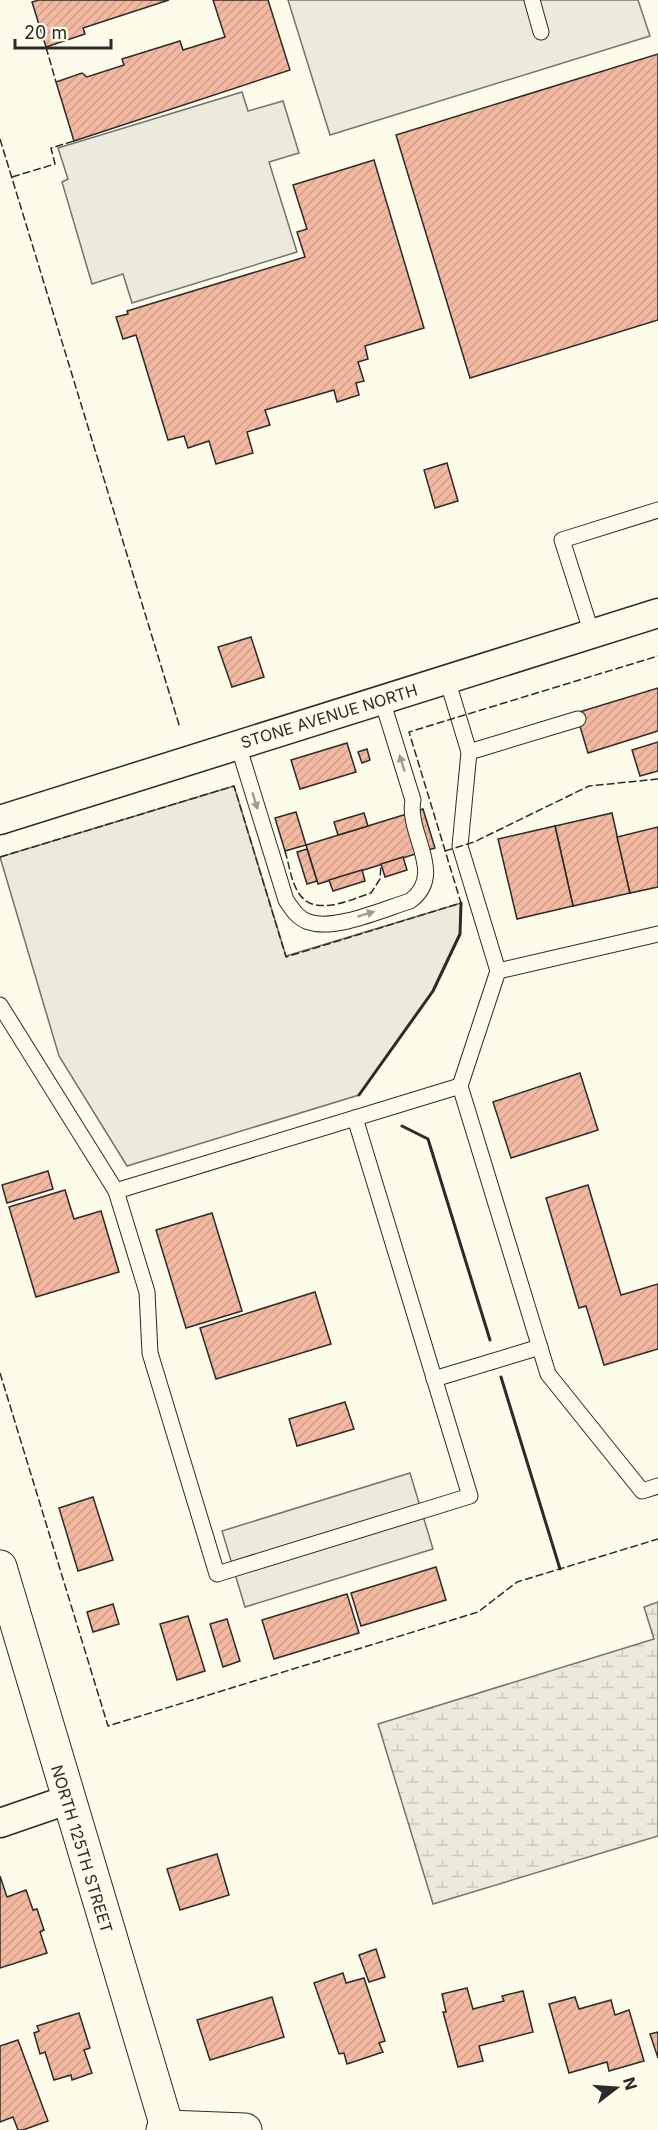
<svg xmlns="http://www.w3.org/2000/svg" width="658" height="2130" font-family="Inter,sans-serif">
<style>
.wetland{fill:url(#wetland-marsh);stroke:#74746e;stroke-width:1.5}
.parking{fill:#eceadb;stroke:#74746e;stroke-width:1.5}
.building{fill:url(#building-hatch);stroke:#2b2b2b;stroke-width:1.5}
.lines{fill:none;stroke-linecap:round;stroke-linejoin:round}
.service-casing{stroke:#2b2b2b;stroke-width:17}
.minor-casing{stroke:#2b2b2b;stroke-width:31}
.tertiary-casing{stroke:#2b2b2b;stroke-width:35}
.service{stroke:#fdfbea;stroke-width:15}
.minor{stroke:#fdfbea;stroke-width:28}
.tertiary{stroke:#fdfbea;stroke-width:33}
.fence{stroke:#2b2b2b;stroke-width:1.5;stroke-dasharray:8 3;stroke-linecap:butt}
.wall{stroke:#2b2b2b;stroke-width:3}
.oneway{fill:#9e9d94}
.labels{text-anchor:middle;dominant-baseline:central;stroke-width:4.5;stroke-linejoin:round;paint-order:stroke}
.street-label{font-size:16px;fill:#2b2b2b;stroke:#fdfbea}
</style>
<defs>
<pattern id="wetland-marsh" width="20" height="14" patternUnits="userSpaceOnUse" patternTransform="scale(1.5)"><rect width="20" height="14" fill="#ecebdb"/><path d="M1 5h8M5 5V1M11 12h8M15 12V8" fill="none" stroke="#cbcabc"/></pattern>
<pattern id="building-hatch" width="6" height="6" patternUnits="userSpaceOnUse" patternTransform="scale(1.5)"><rect width="6" height="6" fill="#f2b8a0"/><path d="M-1 1l2-2M0 6l6-6M5 7l2-2" fill="none" stroke="#d09e8a"/></pattern>
</defs>
<rect width="100%" height="100%" fill="#fdfbea"/>
<!-- wetland -->
<polygon class="wetland" points="658,1602 658,1836 433,1904 378,1724 654,1639 644,1607"/>
<!-- parking -->
<g class="parking">
<polygon points="288,0 638,0 650,36 330,135"/>
<polygon points="242,92 248,111 283,101 299,153 269,162 297,252 132,303 123,274 92,284 62,182 68,179 58,148"/>
<polygon points="234,786 286,956 461,903 460,934 433,991 359,1095 127,1166 59,1056 0,857"/>
<polygon points="410,1473 433,1549 245,1607 222,1531"/>
</g>
<!-- building -->
<g class="building">
<polygon points="39,0 169,0 83,28 85,34 46,47 32,2"/>
<polygon points="213,0 268,0 290,70 74,141 56,82 82,73 87,77 124,65 122,59 180,41 183,50 225,37"/>
<polygon points="658,54 658,320 470,378 396,135"/>
<polygon points="374,160 424,328 365,346 368,359 358,362 364,381 356,383 359,395 337,402 334,390 265,410 270,425 247,432 253,453 216,464 209,441 188,448 184,436 168,440 136,335 123,339 116,317 128,314 127,311 305,257 297,232 307,229 293,185"/>
<polygon points="447,463 458,501 435,508 424,470"/>
<polygon points="251,637 264,677 232,687 218,647"/>
<polygon points="658,688 658,731 588,753 576,713"/>
<polygon points="658,742 658,771 640,776 632,750"/>
<polygon points="347,743 356,772 300,789 291,760"/>
<polygon points="367,749 370,760 362,763 358,752"/>
<polygon points="423,809 435,848 318,884 306,845"/>
<polygon points="296,812 306,845 285,851 275,818"/>
<polygon points="364,813 368,826 338,835 334,822"/>
<polygon points="612,813 630,893 573,906 555,826"/>
<polygon points="555,826 573,906 517,919 498,839"/>
<polygon points="658,827 658,887 630,893 617,837"/>
<polygon points="307,849 317,881 307,884 297,852"/>
<polygon points="403,857 407,870 385,877 381,864"/>
<polygon points="362,870 365,881 333,891 329,880"/>
<polygon points="580,1073 598,1130 511,1158 493,1102"/>
<polygon points="48,1171 53,1189 7,1203 2,1185"/>
<polygon points="588,1185 621,1295 658,1284 658,1349 604,1365 586,1306 579,1308 546,1198"/>
<polygon points="65,1190 74,1219 101,1211 119,1272 36,1297 9,1207"/>
<polygon points="212,1213 242,1311 186,1328 156,1230"/>
<polygon points="315,1292 331,1344 216,1379 200,1328"/>
<polygon points="345,1402 354,1429 297,1446 289,1419"/>
<polygon points="93,1497 113,1560 78,1571 59,1508"/>
<polygon points="436,1567 446,1600 361,1626 351,1593"/>
<polygon points="347,1594 359,1633 274,1659 262,1620"/>
<polygon points="113,1604 119,1624 93,1632 87,1612"/>
<polygon points="188,1616 205,1671 177,1680 160,1624"/>
<polygon points="227,1619 240,1661 223,1667 210,1624"/>
<polygon points="217,1854 229,1895 180,1910 167,1869"/>
<polygon points="0,1876 7,1897 26,1890 33,1910 37,1909 44,1930 40,1932 47,1953 0,1968"/>
<polygon points="376,1949 385,1977 369,1982 359,1955"/>
<polygon points="343,1973 346,1983 364,1978 385,2041 379,2043 383,2052 347,2064 344,2053 339,2054 314,1983"/>
<polygon points="467,1988 473,2009 504,2001 502,1996 523,1991 533,2032 479,2046 483,2061 458,2067 443,2012 446,2012 442,1994"/>
<polygon points="272,1997 284,2037 210,2060 197,2020"/>
<polygon points="575,1997 579,2009 611,2000 615,2015 629,2010 644,2061 609,2071 607,2062 569,2073 549,2004"/>
<polygon points="79,2013 90,2048 84,2050 92,2073 72,2080 71,2075 54,2080 45,2052 40,2054 34,2033 39,2031 37,2026"/>
<polygon points="658,2032 658,2058 650,2034"/>
<polygon points="18,2040 48,2121 23,2130 18,2130 13,2117 0,2122 0,2046"/>
</g>
<g class="lines">
<defs>
<g id="service">
<polyline points="532,0 541,32"/>
<polyline points="592,634 562,540 658,510"/>
<polyline points="447,679 469,752 578,719"/>
<path d="M238,745L286,900C292,909 298,919 309,922C335,931 384,909 410,901C447,874 406,834 413,800L382,700"/>
<polyline points="469,752 460,846 498,971"/>
<polyline points="0,1005 116,1191 147,1292 150,1353 217,1574 470,1496 355,1118"/>
<polyline points="460,1086 498,971 658,934"/>
<polyline points="116,1191 460,1086 548,1374 642,1491 658,1486"/>
<polyline points="434,1379 540,1347"/>
</g>
<g id="minor">
<polyline points="0,820 658,613"/>
<polyline points="0,1823 67,1800"/>
</g>
<g id="tertiary">
<polyline points="0,1567 167,2127"/>
<polyline points="163,2130 167,2127 245,2130"/>
</g>
</defs>
<!-- service casing -->
<use href="#service" class="service-casing"/>
<!-- minor casing -->
<use href="#minor" class="minor-casing"/>
<!-- tertiary casing -->
<use href="#tertiary" class="tertiary-casing"/>
<!-- service -->
<use href="#service" class="service"/>
<!-- minor -->
<use href="#minor" class="minor"/>
<!-- tertiary -->
<use href="#tertiary" class="tertiary"/>
<!-- fence -->
<g class="fence">
<polyline points="46,47 56,82"/>
<polyline points="0,139 180,728"/>
<polyline points="12,177 55,164 51,148 74,141"/>
<path d="M285,851C289,864 291,881 298,892C313,918 350,900 371,893L380,879L381,864"/>
<polyline points="445,851 474,842 589,786 658,779"/>
<polyline points="0,857 234,786 286,957 461,903 409,732 658,656"/>
<polyline points="0,1373 108,1726 478,1612 517,1582 658,1539"/>
</g>
<!-- wall -->
<g class="wall">
<polyline points="359,1095 433,991 460,934 461,903"/>
<polyline points="402,1126 428,1139 490,1340"/>
<polyline points="501,1377 560,1569"/>
</g>
</g>
<!-- one-way arrows -->
<defs><path id="oneway-solid" d="M-6-.8H1V-3.2L6.5 0L1 3.2V.8H-6Z" transform="scale(1.5)"/></defs>
<g class="oneway">
<use href="#oneway-solid" transform="translate(402 763) rotate(-107)"/>
<use href="#oneway-solid" transform="translate(255 801) rotate(73)"/>
<use href="#oneway-solid" transform="translate(366 914) rotate(-17)"/>
</g>
<g class="labels">
<!-- street labels -->
<g class="street-label">
<text transform="translate(329 716) rotate(-17)">STONE AVENUE NORTH</text>
<text transform="translate(82 1849) rotate(73)">NORTH 125TH STREET</text>
</g>
</g>
<!-- north arrow -->
<g transform="translate(616 2088) rotate(73)" stroke="#fdfbea" stroke-width="4.5" paint-order="stroke">
<path d="M0-4.5L10 22L0 15L-10 22Z" fill="#2b2b2b"/>
<text y="-9" font-size="16" font-weight="bold" text-anchor="middle" fill="#2b2b2b">N</text>
</g>
<!-- scale -->
<path d="M15 39v9h96v-9" fill="none" stroke="#2b2b2b" stroke-width="3"/>
<text x="24" y="39" font-size="18" fill="#2b2b2b" stroke="#fdfbea" stroke-width="4.5" paint-order="stroke">20 m</text>
</svg>
